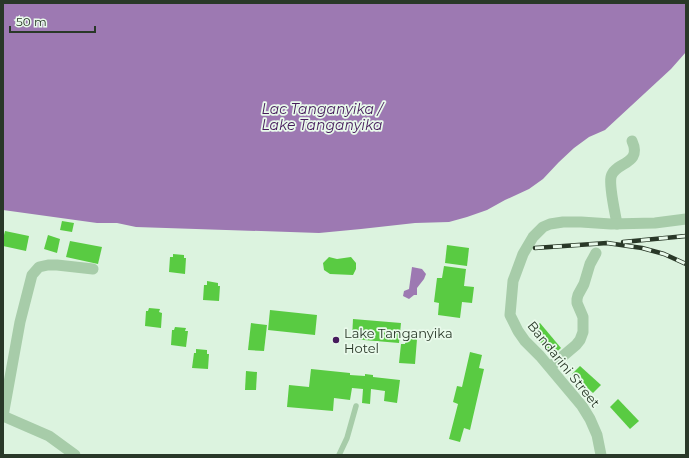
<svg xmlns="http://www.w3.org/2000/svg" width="689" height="458" font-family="Montserrat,sans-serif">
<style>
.water{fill:#9d79b2}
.building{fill:#59cb42}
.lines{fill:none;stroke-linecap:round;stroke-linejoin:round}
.lane{stroke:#a7cca9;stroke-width:5.5}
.street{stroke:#a7cca9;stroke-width:11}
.rail-casing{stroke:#293828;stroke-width:4.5}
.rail{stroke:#e9faeb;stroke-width:3;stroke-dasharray:9;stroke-linecap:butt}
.poi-dot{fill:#461b5c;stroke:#e9faeb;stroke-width:1.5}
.labels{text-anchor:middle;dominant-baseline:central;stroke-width:3.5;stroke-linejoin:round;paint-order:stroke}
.poi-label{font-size:13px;fill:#293828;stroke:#e9faeb;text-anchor:start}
.street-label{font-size:13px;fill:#293828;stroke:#e9faeb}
.water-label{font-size:14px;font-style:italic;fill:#461b5c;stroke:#e9faeb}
</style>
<rect width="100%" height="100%" fill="#dcf3df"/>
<!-- water -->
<g class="water">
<polygon points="3,3 686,3 686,52 671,69 605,130 589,137 574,148 559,162 543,179 529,189 505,200 487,210 467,217 449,222 415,223 361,229 319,233 136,227 117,223 97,223 3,210"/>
<polygon points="412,267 422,269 426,274 424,279 417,288 417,295 414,295 409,299 403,296 404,291 409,289"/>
</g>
<!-- building -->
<g class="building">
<polygon points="62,221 74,223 72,232 60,230"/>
<polygon points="5,231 29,236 26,251 3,246 3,239"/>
<polygon points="48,235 60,239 57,253 44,249"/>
<polygon points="70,241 102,247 98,264 66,257"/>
<polygon points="447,245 469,248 467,266 445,263"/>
<polygon points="173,254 184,255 184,258 186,258 185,274 169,272 170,257 173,257"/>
<polygon points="329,257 337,259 351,257 356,263 356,269 353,275 330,274 324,270 323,263"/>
<polygon points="444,266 466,269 464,286 474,287 472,303 462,302 460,318 438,315 439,303 434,302 437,278 442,278"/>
<polygon points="207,281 218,283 218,286 220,286 219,301 203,300 204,285 207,285"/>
<polygon points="149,308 160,309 159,312 162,313 161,328 145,326 146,311 148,311"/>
<polygon points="270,310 317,315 315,335 268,330"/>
<polygon points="353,319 401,323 399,343 352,339"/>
<polygon points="251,323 267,325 264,351 248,350"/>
<polygon points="540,323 561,348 552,356 531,331"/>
<polygon points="175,327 186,328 185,331 188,331 186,347 171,345 172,330 174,330"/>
<polygon points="406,338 417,339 415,364 399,363 401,344 405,344"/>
<polygon points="196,349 207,350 207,354 209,354 208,369 192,368 194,353 196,353"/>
<polygon points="470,352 482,355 479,368 484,369 470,430 464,428 460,442 449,439 458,404 453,402 457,386 462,387"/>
<polygon points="580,366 601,385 593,393 572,374"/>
<polygon points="311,369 350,373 350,375 365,376 365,374 373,375 373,377 400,380 397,403 384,401 385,391 371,389 370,404 362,403 363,389 352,388 350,400 334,398 333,411 287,407 289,385 309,387"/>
<polygon points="246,371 257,372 256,390 245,390"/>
<polygon points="618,399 639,421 630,429 610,407"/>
</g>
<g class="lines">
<!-- lane -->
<polyline class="lane" points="339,455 347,438 356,406"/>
<!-- street -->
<g class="street">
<path d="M617,224C615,212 609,187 611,177C614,162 643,165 632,141"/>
<polyline points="550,367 576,345 580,340 583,332 583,317 577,303 577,299 578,295 584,284 590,264 596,253"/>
<polyline points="3,416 20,322 32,275 39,267 48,265 57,265 93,269"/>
<polyline points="3,416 49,436 75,455"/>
<polyline points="601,455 597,435 590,419 582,406 540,356 525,341 518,331 510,315 513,281 523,254 533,237 543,227 550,224 563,222 581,222 611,224 655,223 686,219"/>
</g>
<defs>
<g id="rail">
<polyline points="623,242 686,236"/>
<polyline points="535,248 607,243 642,248 664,254 686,264"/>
</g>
</defs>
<!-- rail casing -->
<use href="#rail" class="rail-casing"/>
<!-- rail -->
<use href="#rail" class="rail"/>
</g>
<!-- markers -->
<circle class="poi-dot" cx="336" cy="340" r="4"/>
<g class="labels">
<!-- poi labels -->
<g class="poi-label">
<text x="344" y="333">Lake Tanganyika<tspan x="344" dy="15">Hotel</tspan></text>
</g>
<!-- street labels -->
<g class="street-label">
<text transform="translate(564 364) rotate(51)">Bandarini Street</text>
</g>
<!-- water labels -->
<g class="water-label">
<text x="322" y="109">Lac Tanganyika /<tspan x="322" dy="16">Lake Tanganyika</tspan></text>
</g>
</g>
<!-- border -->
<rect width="689" height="458" fill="none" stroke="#293828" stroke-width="8"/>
<!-- scale -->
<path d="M10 26v6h85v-6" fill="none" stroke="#293828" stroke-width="2"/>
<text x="16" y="26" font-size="12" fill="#293828" stroke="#e9faeb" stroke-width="3" paint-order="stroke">50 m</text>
</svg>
